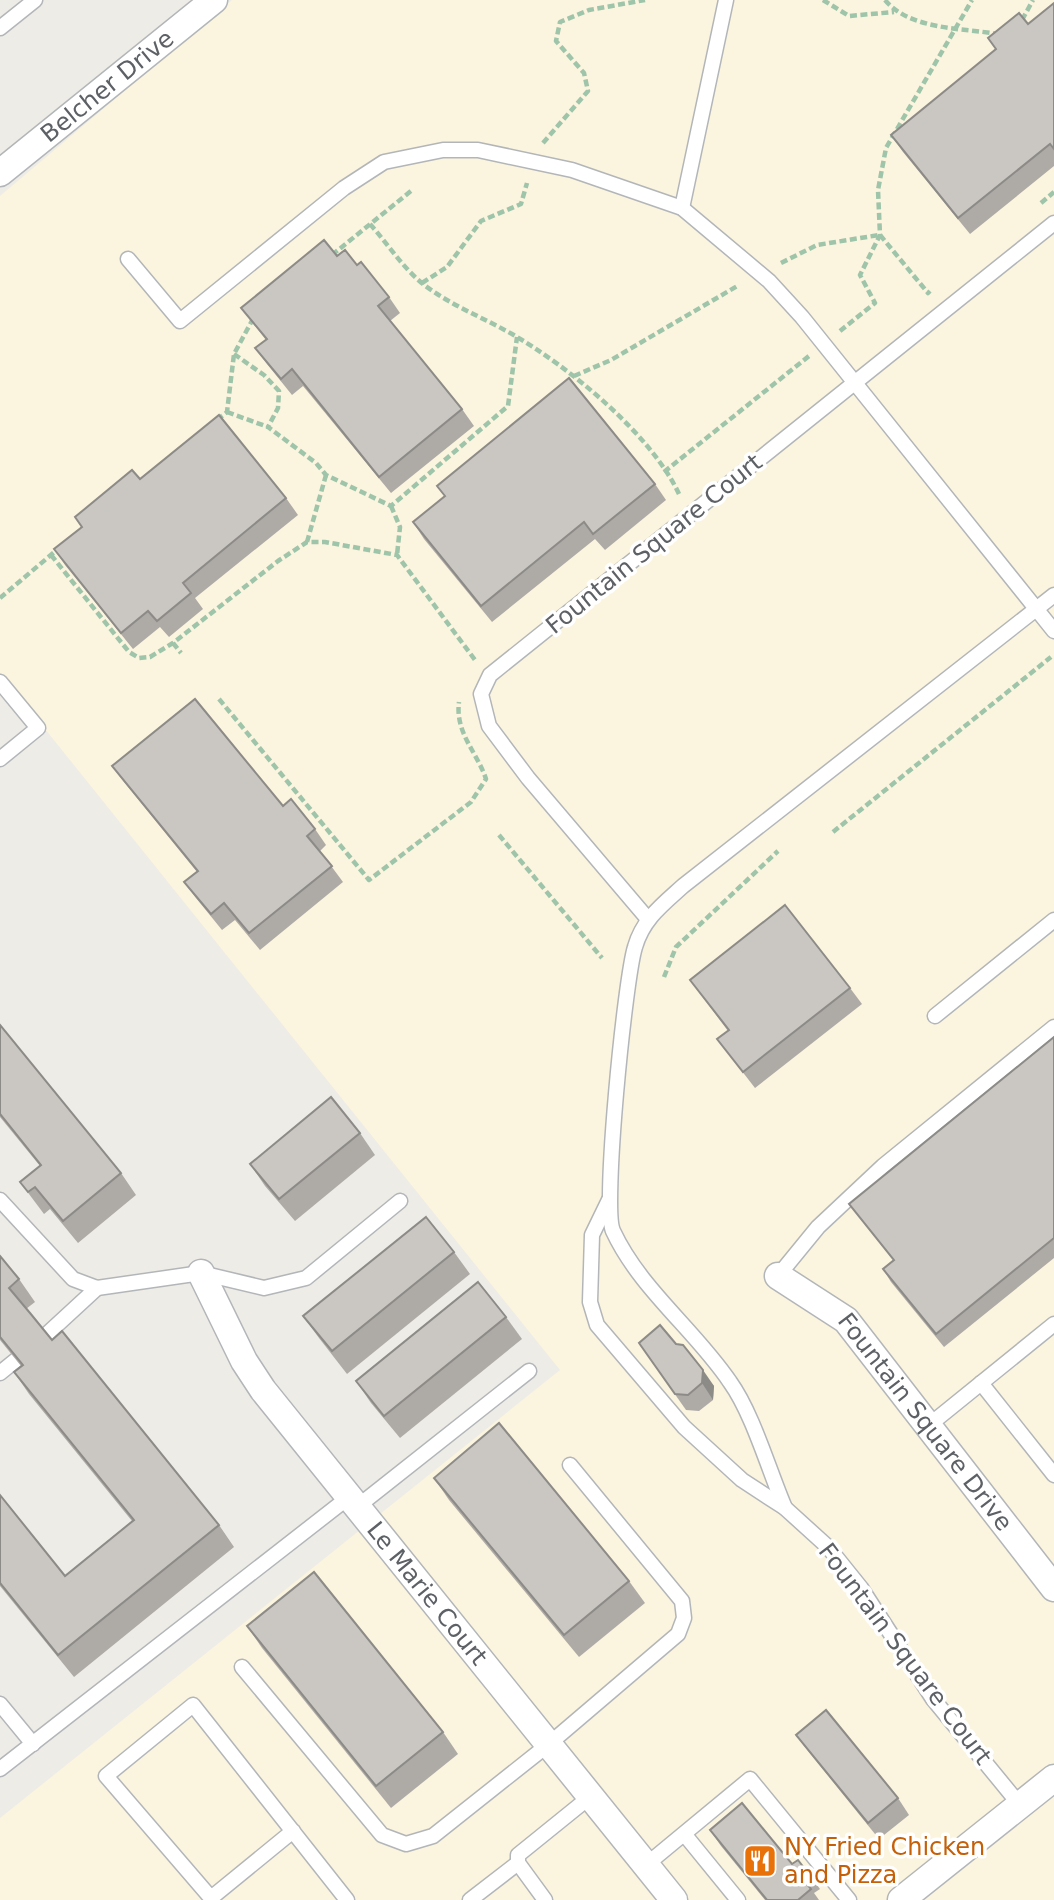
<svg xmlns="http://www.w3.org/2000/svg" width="1054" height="1900" font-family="'DejaVu Sans',sans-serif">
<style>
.commercial{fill:#fbf4de}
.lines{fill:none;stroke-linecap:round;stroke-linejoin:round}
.service-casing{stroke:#b3b6b9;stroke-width:17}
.minor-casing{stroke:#b3b6b9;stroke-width:29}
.path{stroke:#9ec4a9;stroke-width:4.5;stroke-dasharray:7 3.5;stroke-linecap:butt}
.service{stroke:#fff;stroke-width:14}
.minor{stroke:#fff;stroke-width:26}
.wall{fill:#aeaba7}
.shaded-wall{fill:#8d8b88}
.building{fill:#cac7c2;stroke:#8d8b88;stroke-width:2}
.labels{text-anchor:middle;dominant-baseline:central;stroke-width:7;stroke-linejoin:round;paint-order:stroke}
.street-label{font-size:24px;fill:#5d6165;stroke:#fff}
.food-label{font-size:24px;fill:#c56008;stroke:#fff;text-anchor:start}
</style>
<rect width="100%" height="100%" fill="#eeece6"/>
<!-- commercial -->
<polygon class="commercial" points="232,0 1054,0 1054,1900 0,1900 0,1818 560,1370 0,673 0,196"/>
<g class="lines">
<defs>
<g id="service">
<polyline points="0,28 35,0"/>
<polyline points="682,208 726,0"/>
<polyline points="128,259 180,321 344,188 384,162 443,150 478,150 572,170 682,208 769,281 802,317 1054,631"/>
<polyline points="0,682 38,728 0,759"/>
<polyline points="647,918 528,778 489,726 481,694 490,675 1054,223"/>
<polyline points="935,1016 1054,920"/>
<polyline points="0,1200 73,1279 97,1288 201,1273 264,1288 306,1278 400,1201"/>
<polyline points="609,1200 592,1235 590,1302 597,1325 684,1427 742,1480 785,1508 828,1547 861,1588 933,1699 1020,1805"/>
<polyline points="778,1276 818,1227 883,1166 1054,1027"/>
<polyline points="46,1335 97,1288"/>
<polyline points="0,1373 16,1360"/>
<polyline points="981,1383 1054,1475"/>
<polyline points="928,1426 1054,1324"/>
<polyline points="357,1507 529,1371"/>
<path d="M785,1508C769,1471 753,1414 730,1382C695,1330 640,1289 613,1231C602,1208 625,979 635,947C643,919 662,905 683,886L1054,595"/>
<polyline points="242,1667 382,1835 406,1844 433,1836 549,1744 678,1634 684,1618 682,1601 570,1465"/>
<polyline points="0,1704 33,1744"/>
<polyline points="0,1769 349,1497"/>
<polyline points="293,1831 211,1898 106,1776 193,1705 347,1900"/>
<polyline points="685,1835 738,1900"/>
<polyline points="646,1865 750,1779 849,1900"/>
<polyline points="470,1900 518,1863"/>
<polyline points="545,1900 518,1863 518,1855 591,1796"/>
</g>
<g id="minor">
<path id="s1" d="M0,173L214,0"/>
<path id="s2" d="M201,1273L244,1361L263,1390L674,1900"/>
<path id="s3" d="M778,1276L846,1320L1054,1588"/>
<polyline points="901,1900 1054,1778"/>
</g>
</defs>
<!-- service casing -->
<use href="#service" class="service-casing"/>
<!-- minor casing -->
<use href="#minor" class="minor-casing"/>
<!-- path -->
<g class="path">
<polyline points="823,0 849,16 894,12"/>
<path d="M885,0C910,30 962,28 998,34"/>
<polyline points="1022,20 1033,0"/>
<polyline points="543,143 588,91 584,73 556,41 560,22 589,10 645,0"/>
<polyline points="1041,203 1054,192"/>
<path d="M370,224C387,243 403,268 423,284C450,305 482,317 512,334C569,367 651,434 679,494"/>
<polyline points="880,235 928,293 930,291"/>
<polyline points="332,255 411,191"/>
<polyline points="781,263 817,245 879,235"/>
<polyline points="422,283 447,267 481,221 521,204 527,183"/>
<polyline points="840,331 875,303 860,275 880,235 878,190 886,148 972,0"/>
<polyline points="234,354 264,375 279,391 278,408 268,427 316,463 326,475 391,506 508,406 517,337"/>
<polyline points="574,376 611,360 739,285"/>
<polyline points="227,412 268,427"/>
<polyline points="217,420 227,412 234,354 254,317"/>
<polyline points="664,472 809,356"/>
<polyline points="391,506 400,527 397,555"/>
<polyline points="307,542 326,475"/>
<polyline points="51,555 129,652 139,658 150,657 173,643 278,561 307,542 325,542 397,555 475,660"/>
<polyline points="0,598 58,549"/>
<polyline points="173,643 181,653"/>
<path d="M219,699L369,880L471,802L486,779C477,752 455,733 459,702"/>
<polyline points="833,832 1051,657"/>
<polyline points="499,835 602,958"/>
<polyline points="664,977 676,947 778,851"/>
</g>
<!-- service -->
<use href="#service" class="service"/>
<!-- minor -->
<use href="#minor" class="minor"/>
</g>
<!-- wall -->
<g class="wall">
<polygon points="1054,3 1054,166 970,234 903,152 891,135 996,50 988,38 1028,24"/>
<polygon points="337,256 357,265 389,297 400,313 390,321 462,409 474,426 391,493 303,386 292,395 267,364 255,348 266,340 241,308"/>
<polygon points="655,484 666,500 605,550 595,539 492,622 424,539 413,522 445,496 437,486"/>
<polygon points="286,498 298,515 195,598 203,609 169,637 160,627 133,649 65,565 54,549 81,527 75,517"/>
<polygon points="112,766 283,806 315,829 326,845 320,851 343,882 260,950 235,920 222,930 196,898 184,882 197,872 124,782"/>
<polygon points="690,980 850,988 862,1004 755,1088 717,1039 728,1031"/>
<polygon points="0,1025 121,1173 136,1195 78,1243 50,1209 44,1214 20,1182 40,1166 0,1117"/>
<polygon points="1054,1037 1054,1258 944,1347 891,1282 883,1269 894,1260 849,1204"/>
<polygon points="360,1133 375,1155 295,1221 265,1186 250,1164"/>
<polygon points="454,1252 470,1274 347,1374 319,1338 303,1316"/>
<polygon points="0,1256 19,1279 35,1302 26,1309 52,1340 219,1525 234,1547 74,1677 0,1586 0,1495 65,1576 132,1521 29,1394 14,1372 21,1366 0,1340"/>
<polygon points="506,1317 522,1339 400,1438 371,1403 356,1381"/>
<polygon points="639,1343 676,1344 714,1386 713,1400 699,1411 686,1410"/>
<polygon points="434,1478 629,1581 645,1603 579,1657 449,1500"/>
<polygon points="247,1626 443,1732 458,1754 391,1808 262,1648"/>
<polygon points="796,1735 898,1798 909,1815 879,1839 808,1751"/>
<polygon points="710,1830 792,1864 808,1873 820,1889 814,1893 819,1900 765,1900 721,1846"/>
</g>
<!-- shaded-wall -->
<polygon class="shaded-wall" points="703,1370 714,1386 713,1400 702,1383"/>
<!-- building -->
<g class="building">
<polygon points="1054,3 1054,149 1050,144 958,218 891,135 996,49 988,38 1019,13 1028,24"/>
<polygon points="324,240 337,256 345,250 357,265 361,262 389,297 378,306 462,409 379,477 292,369 281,379 255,348 267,339 241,308"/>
<polygon points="569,378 655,484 593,534 584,522 481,606 413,522 445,496 437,486"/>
<polygon points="219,415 286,498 183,583 191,593 157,621 148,611 121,633 54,549 82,527 75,517 132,470 140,479"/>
<polygon points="195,699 283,806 291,799 315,829 307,836 332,866 249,933 224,903 211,914 184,882 198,871 112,766"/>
<polygon points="785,905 850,988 743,1072 717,1039 729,1030 690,980"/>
<polygon points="0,1025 121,1173 63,1221 35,1187 28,1192 20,1182 41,1165 0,1114"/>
<polygon points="1054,1037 1054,1238 936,1334 883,1269 894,1260 849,1204"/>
<polygon points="331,1097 360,1133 279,1199 250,1164"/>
<polygon points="426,1217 454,1252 332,1351 303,1316"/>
<polygon points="0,1256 19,1279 9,1288 30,1313 52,1340 62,1331 219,1525 58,1655 0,1583 0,1495 65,1576 134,1520 14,1372 23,1365 0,1337"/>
<polygon points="478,1282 506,1317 384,1416 356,1381"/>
<polygon points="660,1325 676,1344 683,1345 703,1370 702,1383 688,1395 675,1394 639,1343"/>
<polygon points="499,1423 629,1581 564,1635 434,1478"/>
<polygon points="314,1572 443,1732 376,1786 247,1626"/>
<polygon points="826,1710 898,1798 868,1823 796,1735"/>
<polygon points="742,1803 792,1864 798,1860 808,1873 802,1878 811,1889 798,1900 767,1900 710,1830"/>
</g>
<!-- icons -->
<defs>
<symbol id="restaurant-square" viewBox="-11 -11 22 22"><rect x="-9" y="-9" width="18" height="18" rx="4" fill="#e8710a" stroke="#fff"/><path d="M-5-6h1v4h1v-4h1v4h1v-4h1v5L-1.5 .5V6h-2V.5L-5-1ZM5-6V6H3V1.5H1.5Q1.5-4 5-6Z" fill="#fff"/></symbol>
</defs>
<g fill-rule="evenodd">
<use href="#restaurant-square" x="741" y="1842" width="38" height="38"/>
</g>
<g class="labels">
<!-- street labels -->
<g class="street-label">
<text stroke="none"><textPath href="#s1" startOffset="138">Belcher Drive</textPath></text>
<text transform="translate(654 544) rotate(-39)">Fountain Square Court</text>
<text stroke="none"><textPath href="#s3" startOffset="210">Fountain Square Drive</textPath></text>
<text stroke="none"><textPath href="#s2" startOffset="394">Le Marie Court</textPath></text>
<text transform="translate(905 1654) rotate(53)">Fountain Square Court</text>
</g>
<!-- food labels -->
<g class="food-label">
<text x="784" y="1847">NY Fried Chicken<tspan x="784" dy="28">and Pizza</tspan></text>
</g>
</g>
</svg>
